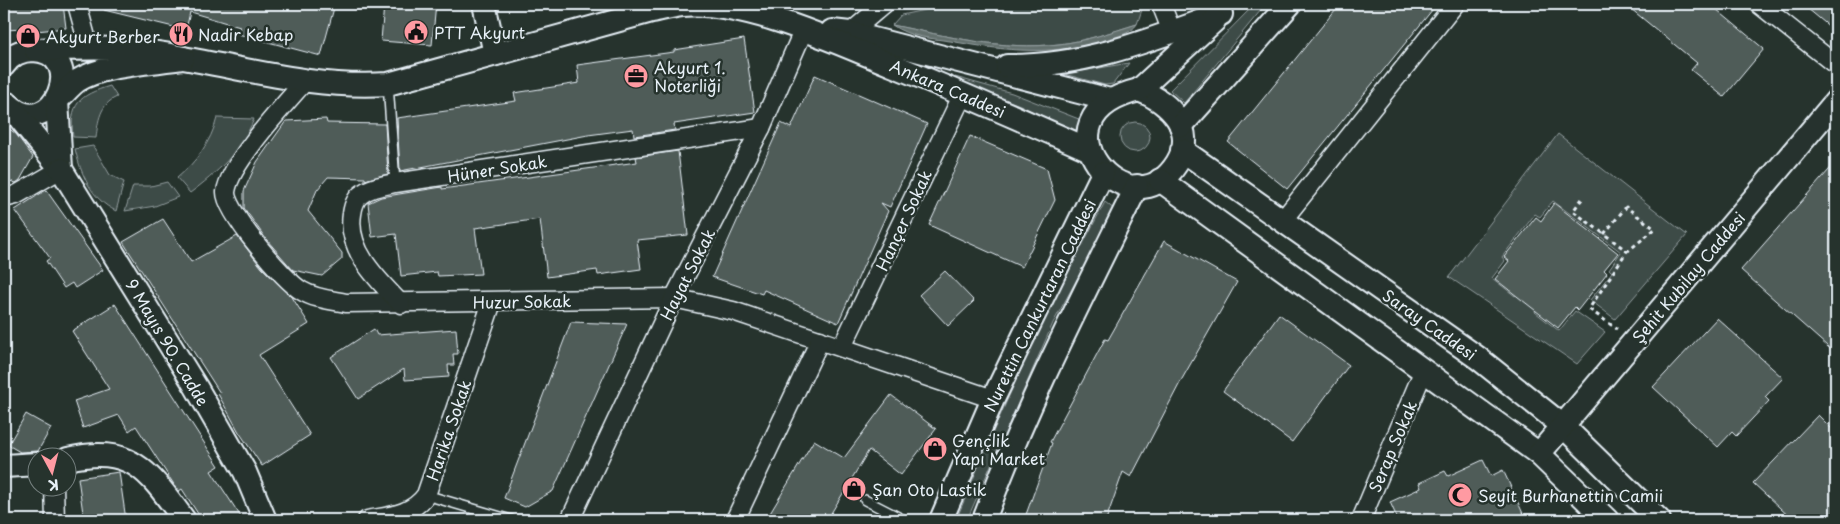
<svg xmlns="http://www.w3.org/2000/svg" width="1840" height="524" font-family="'Playpen Sans',sans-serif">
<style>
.green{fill:#3e4b47;stroke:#939ea0}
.water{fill:#636f6d;stroke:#98a3a5}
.building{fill:#505c59;stroke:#e8f1f8}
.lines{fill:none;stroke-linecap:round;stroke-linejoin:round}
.service-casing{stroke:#e8f1f8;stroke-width:12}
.minor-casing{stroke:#e8f1f8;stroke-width:21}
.tertiary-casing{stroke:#e8f1f8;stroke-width:26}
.path{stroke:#e8f1f8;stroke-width:3;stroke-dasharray:4 4;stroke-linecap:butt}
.service{stroke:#26332d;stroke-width:9}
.minor{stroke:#26332d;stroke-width:18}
.tertiary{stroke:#26332d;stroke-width:22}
.labels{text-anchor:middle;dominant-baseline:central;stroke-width:5;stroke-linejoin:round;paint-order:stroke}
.poi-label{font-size:16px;fill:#e8f1f8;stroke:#26332d;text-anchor:start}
.street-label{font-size:16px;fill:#e8f1f8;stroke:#26332d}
</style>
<rect width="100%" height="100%" fill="#26332d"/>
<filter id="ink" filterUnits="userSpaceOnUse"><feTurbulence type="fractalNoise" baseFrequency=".02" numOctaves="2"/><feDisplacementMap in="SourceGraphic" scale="10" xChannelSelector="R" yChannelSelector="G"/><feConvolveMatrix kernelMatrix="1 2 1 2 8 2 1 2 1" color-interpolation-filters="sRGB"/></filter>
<g filter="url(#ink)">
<!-- green -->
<g class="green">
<path d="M953,4H1144L1137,24C1111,32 1086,41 1059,44C1003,51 947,36 892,25L901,15Z"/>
<polygon points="1255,4 1266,4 1184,103 1170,90"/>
<polygon points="1129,63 1113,84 1105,85 1064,74"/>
<polygon points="955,77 1012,93 1089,123 1081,137 1020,105 954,80"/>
<path d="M110,86L117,97C100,104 98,121 96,138L73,137C69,104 79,95 110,86Z"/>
<path d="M217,118L254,119C241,151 217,173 190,193L177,178C196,162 211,142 217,118Z"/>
<circle cx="1135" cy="137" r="15"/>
<polygon points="1558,134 1687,235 1615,319 1590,300 1612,272 1609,269 1621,252 1553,201 1540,217 1535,214 1502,257 1505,261 1492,278 1515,296 1519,292 1539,307 1535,312 1559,331 1575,311 1605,332 1577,364 1449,277"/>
<path d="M93,146L110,175L124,182L116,211C91,199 81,174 75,149Z"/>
<polygon points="167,182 178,197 155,206 125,211 133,186 151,186"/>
<polygon points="1105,202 1115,210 1053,323 967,520 956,520 992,434 1043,320"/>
</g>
<!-- water -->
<path class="water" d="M1137,24C1131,33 1122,35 1112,38C1058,57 1004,51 950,41C929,38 909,37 892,25C947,36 1003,51 1059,44C1086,41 1111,32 1137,24Z"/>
<!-- building -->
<g class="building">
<polygon points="4,4 63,4 66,28 26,32 25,29 4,30"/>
<polygon points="105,4 335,4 321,56 238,34 240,27 190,12 186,30 104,10"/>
<polygon points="384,4 436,4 432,45 381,41"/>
<polygon points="1340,4 1437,4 1287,189 1228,142"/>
<polygon points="1625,4 1710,4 1764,49 1724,97 1691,70 1697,63"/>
<polygon points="1802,4 1836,4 1836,32"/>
<polygon points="744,39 755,112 674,124 675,130 634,136 633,129 588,135 400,171 397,118 516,101 514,93 579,83 577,65 674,52 674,50"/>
<polygon points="815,75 927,124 890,207 881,203 888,211 838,323 764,290 762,294 712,277 781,123 791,128"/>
<polygon points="326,119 327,123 385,124 388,174 365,180 365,178 328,177 317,190 308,211 342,253 342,259 322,276 293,270 266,239 244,208 244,191 257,162 286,121"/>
<polygon points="7,127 16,134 33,157 20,180 16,183 4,179 4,140"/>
<polygon points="970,136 1047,169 1055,200 1022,267 929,225"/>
<polygon points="678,151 688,235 637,240 641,269 598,275 597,270 547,277 540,219 475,228 481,274 438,276 437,272 401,276 396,234 372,237 368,203 381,197 442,187 442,189 637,162 636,157"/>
<polygon points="1836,162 1836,354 1741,270"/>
<polygon points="46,190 103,270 75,288 72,283 64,288 46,261 50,258 15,210"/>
<polygon points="1554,203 1618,253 1604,270 1607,273 1578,310 1575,307 1558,328 1495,279 1509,261 1504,257 1536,217 1541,221"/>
<polygon points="163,219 191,262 237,236 262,268 292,297 309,324 259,355 310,435 262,466 239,432 218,394 220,393 123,242"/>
<polygon points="1164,241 1237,282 1182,379 1131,477 1123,472 1106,520 1024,520 1052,443 1050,442 1105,339 1108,340"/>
<polygon points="945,271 974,301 948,326 919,295"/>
<polygon points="115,304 219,466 211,471 243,520 202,520 182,489 179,491 175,486 136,426 129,431 119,415 83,428 74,401 109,389 72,331"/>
<polygon points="1279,314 1349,365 1292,442 1223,391"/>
<polygon points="1717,318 1783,378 1765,397 1769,401 1736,436 1732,432 1718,447 1653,387"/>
<polygon points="571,322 627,324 553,491 525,507 504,498"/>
<polygon points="374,329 377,335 456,329 458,354 453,354 454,365 448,365 449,377 405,380 404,369 358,399 331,357"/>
<polygon points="891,395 936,429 901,475 869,450 827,520 766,520 814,440 844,458"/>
<polygon points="26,414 51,428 38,451 20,452 8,445"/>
<polygon points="1818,415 1836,433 1836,520 1793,520 1753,483"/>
<polygon points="1483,460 1491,476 1503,470 1526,520 1398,520 1390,502 1421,488 1419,483 1445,471 1448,476"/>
<polygon points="119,472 126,520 84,520 78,478"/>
</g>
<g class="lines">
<defs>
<g id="service">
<polyline points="388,84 395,183"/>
<polyline points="426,495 511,520"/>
<polyline points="865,500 904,520"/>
</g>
<g id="minor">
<polyline points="77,4 89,48"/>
<polyline points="1161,4 1172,32"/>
<polyline points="1759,4 1836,65"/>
<polyline points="850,33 884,4"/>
<path d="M305,81C286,103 229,164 226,192C225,211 285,282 302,291C315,299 331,300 346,303L674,298L733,311L993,399"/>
<polyline points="4,198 16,195 61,169"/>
<polyline points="1282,221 1455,4"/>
<path d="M401,304C378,280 346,250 352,214C353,207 355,198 362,194C370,187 385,185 395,183L761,128"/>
<polyline points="842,347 963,94"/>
<polyline points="54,486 55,520"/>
<path d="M367,520C389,516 412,515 426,495L492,302"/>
<polyline points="570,520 674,298 761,128 804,29"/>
<polyline points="735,520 820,340"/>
<polyline points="1361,520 1423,372"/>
</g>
<g id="tertiary">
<polyline points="484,4 495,54"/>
<polyline points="832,31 850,33 1110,100"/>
<path d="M183,58C251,70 319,89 388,84L652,11C662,9 672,6 682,5C746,0 833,41 892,65C959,92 1024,121 1090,150"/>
<path d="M4,65C11,55 21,50 33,50C90,52 53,146 8,104"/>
<path d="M1007,66C1083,67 1151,40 1221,14"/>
<path d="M1139,90C1169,102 1198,129 1177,163C1130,238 1026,117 1139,90Z"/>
<polyline points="1139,90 1214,21"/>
<path d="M4,104L9,105L61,169L57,100C64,94 70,86 77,81C104,64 152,63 183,58C136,46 85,48 36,50"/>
<polyline points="1181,126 1290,4"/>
<polyline points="1182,150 1478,358 1563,426 1659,520"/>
<polyline points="61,169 196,387 245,472 265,520"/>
<polyline points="1160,180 1539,454 1607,520"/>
<polyline points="1539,454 1836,101"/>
<path d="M68,459C132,444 149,472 184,520"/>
<polyline points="4,466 38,464"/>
<polyline points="941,520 993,399 1103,173"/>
<path d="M984,520C1026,405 1083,296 1137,186"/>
</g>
</defs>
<!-- service casing -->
<use href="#service" class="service-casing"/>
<!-- minor casing -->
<use href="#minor" class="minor-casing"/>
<!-- tertiary casing -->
<use href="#tertiary" class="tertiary-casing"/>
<!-- path -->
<g class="path">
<polyline points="1582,199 1573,211 1627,251 1589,309 1617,329"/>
<polyline points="1604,234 1626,207 1655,229 1628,251"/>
</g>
<!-- service -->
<use href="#service" class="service"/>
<!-- minor -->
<use href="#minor" class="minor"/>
<!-- tertiary -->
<use href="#tertiary" class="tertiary"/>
</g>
</g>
<!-- icons -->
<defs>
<symbol id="civic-disc" viewBox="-11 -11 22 22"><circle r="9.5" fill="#ff9aa2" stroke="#26332d"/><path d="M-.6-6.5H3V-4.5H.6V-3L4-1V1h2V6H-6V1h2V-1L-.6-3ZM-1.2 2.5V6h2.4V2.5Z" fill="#111"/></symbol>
<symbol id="restaurant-disc" viewBox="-11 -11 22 22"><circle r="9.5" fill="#ff9aa2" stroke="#26332d"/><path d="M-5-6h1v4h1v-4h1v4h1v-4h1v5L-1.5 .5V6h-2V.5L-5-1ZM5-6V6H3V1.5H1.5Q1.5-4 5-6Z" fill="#111"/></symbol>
<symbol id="shop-disc" viewBox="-11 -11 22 22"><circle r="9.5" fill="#ff9aa2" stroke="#26332d"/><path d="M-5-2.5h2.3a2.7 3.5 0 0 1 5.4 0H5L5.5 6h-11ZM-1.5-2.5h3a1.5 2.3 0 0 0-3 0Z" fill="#111"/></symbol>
<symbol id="office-disc" viewBox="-11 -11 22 22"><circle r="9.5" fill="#ff9aa2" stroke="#26332d"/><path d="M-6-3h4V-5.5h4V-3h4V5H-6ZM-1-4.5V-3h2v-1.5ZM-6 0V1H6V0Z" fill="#111"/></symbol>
<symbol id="mosque-disc" viewBox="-11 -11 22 22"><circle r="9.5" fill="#ff9aa2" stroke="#26332d"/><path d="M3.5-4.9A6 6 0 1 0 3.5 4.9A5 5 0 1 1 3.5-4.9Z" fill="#111"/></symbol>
</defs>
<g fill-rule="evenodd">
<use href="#civic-disc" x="402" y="18" width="28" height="28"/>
<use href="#restaurant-disc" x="167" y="20" width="28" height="28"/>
<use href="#shop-disc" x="14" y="22" width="28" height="28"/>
<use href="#office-disc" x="622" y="62" width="28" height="28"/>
<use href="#shop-disc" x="921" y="435" width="28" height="28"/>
<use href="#shop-disc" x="840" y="475" width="28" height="28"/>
<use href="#mosque-disc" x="1446" y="481" width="28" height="28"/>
</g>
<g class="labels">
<!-- poi labels -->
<g class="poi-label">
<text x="434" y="32">PTT Akyurt</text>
<text x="198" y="34">Nadir Kebap</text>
<text x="46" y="36">Akyurt Berber</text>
<text x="654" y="67">Akyurt 1.<tspan x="654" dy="18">Noterliği</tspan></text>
<text x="952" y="440">Gençlik<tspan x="952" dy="18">Yapı Market</tspan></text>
<text x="872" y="489">Şan Oto Lastik</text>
<text x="1478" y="495">Seyit Burhanettin Camii</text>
</g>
<!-- street labels -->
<g class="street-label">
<text transform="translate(948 88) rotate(23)">Ankara Caddesi</text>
<text transform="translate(497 168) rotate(-9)">Hüner Sokak</text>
<text transform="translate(903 220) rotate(-65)">Hançer Sokak</text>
<text transform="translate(687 274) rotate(-63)">Hayat Sokak</text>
<text transform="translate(1688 277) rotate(-50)">Şehit Kubilay Caddesi</text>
<text transform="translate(522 301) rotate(-1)">Huzur Sokak</text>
<text transform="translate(1039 305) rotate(-64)">Nurettin Cankurtaran Caddesi</text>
<text transform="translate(1430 324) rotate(35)">Saray Caddesi</text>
<text transform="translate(168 342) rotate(59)">9 Mayıs 90. Cadde</text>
<text transform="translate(448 430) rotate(-71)">Harika Sokak</text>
<text transform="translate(1392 446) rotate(-67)">Serap Sokak</text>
</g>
</g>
<!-- margin -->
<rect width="1840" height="524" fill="none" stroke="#26332d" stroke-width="20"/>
<rect x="10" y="10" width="1820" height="504" fill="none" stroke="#e8f1f8" stroke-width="2" filter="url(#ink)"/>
<!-- north arrow -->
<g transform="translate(52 472) rotate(173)"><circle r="24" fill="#26332d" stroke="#747f7e"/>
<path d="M0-4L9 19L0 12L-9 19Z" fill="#ff9aa2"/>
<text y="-8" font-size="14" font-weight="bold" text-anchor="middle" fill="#e8f1f8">K</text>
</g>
</svg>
